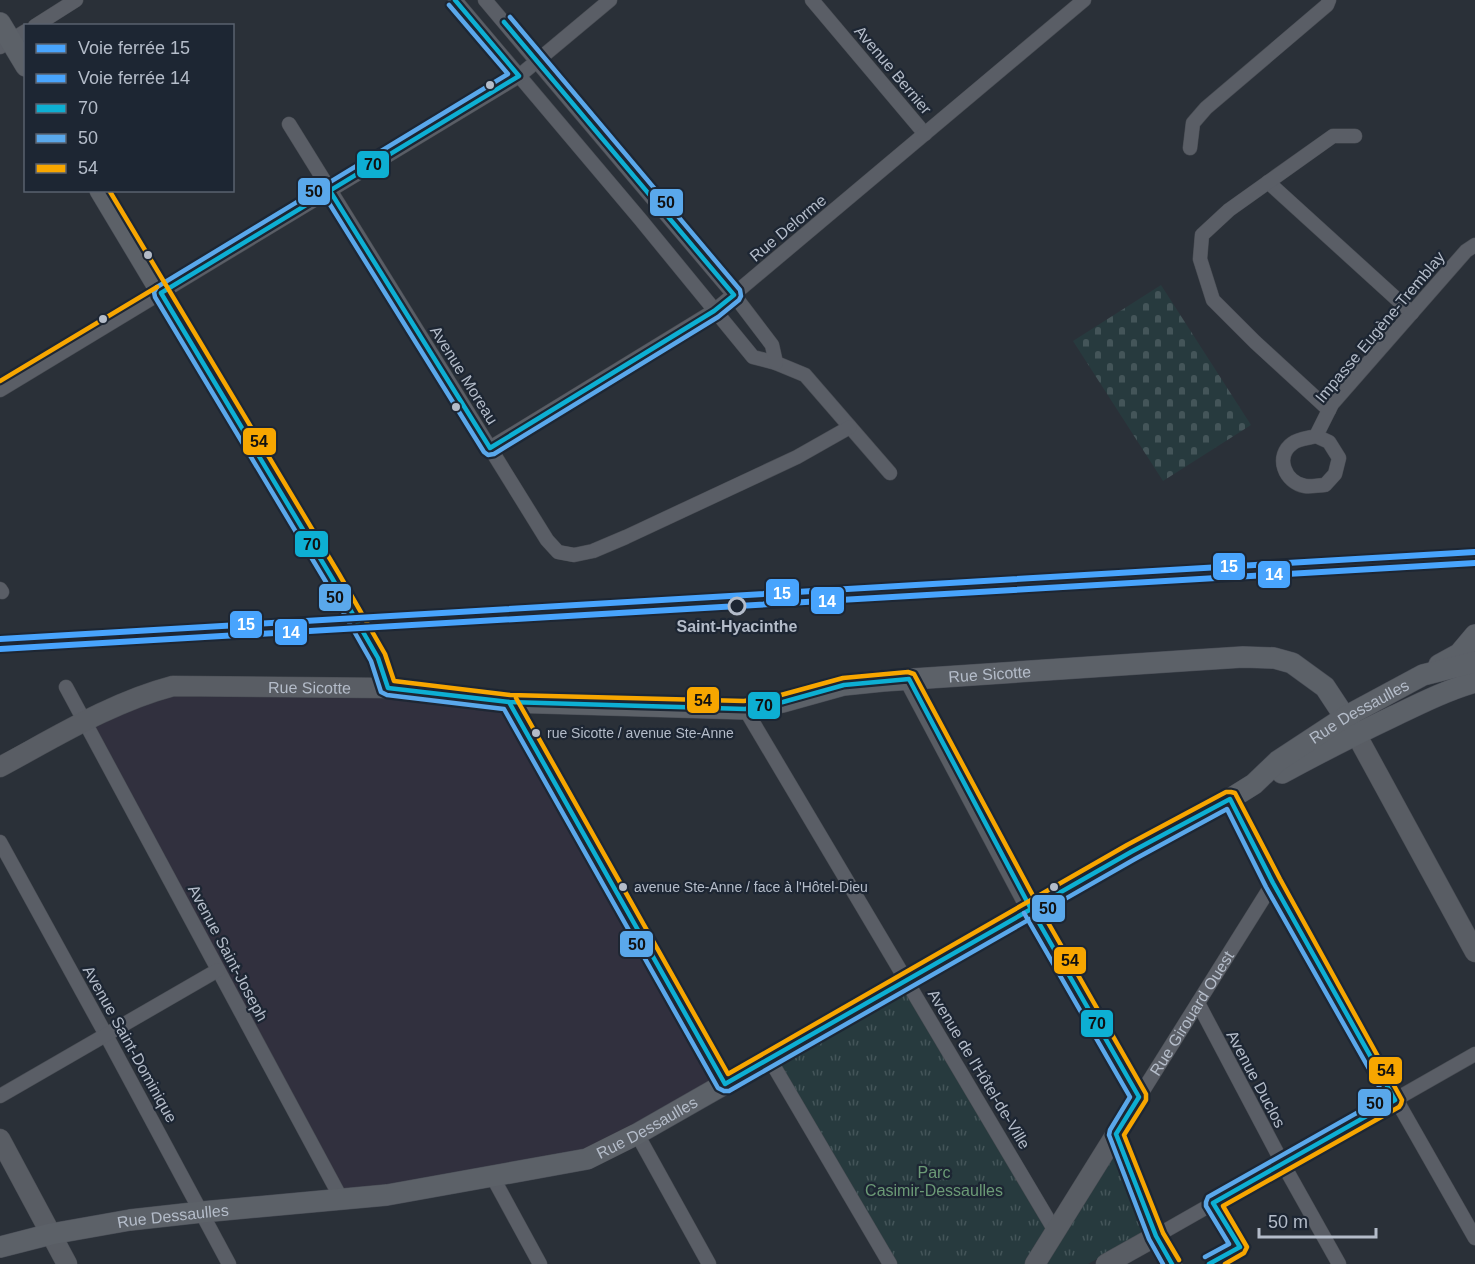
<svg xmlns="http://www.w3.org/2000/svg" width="1475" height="1264" font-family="Arial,sans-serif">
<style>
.medical{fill:#31303e}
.cemetery{fill:url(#cemetery-stones)}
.park{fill:url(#park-tufts)}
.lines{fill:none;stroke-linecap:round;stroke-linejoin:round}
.street-casing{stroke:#484c53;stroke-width:15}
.secondary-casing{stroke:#484c53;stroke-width:21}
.primary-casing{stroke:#484c55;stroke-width:22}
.street{stroke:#5a5e66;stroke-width:14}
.secondary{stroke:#595d64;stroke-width:20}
.primary{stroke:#5c6168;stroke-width:21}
.bus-1-casing{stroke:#1d2633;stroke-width:9}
.bus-2-casing{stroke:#1d2633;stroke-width:9}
.bus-3-casing{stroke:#1d2633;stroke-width:9}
.bus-1{stroke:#0dafd3;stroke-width:4.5}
.bus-2{stroke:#5aa8eb;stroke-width:4.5}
.bus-3{stroke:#f7a600;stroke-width:4.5}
.rail-1-casing{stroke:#1d2633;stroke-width:10}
.rail-2-casing{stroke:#1d2633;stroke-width:10}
.rail-1{stroke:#48a4fd;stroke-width:6}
.rail-2{stroke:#48a4fd;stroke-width:6}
.bus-dot{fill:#b4bcc9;stroke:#1d2633;stroke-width:2}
.stop-dot{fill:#1d2633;stroke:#b4bcc9;stroke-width:3}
.labels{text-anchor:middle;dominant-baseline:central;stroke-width:4.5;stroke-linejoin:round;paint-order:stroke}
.bus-label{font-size:14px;fill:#b4bcc9;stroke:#1d2633;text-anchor:start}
.street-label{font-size:16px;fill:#b4bcc9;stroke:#1d2633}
.stop-label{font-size:16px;font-weight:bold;fill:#b4bcc9;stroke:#1d2633}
.park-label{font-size:16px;fill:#6b9a76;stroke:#1d2633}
.line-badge{stroke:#1d2633;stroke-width:2}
.badge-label{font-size:16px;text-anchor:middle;font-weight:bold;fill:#fff}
.pale-badge-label{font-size:16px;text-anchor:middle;font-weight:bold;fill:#111}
</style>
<defs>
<pattern id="cemetery-stones" width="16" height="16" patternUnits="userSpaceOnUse" patternTransform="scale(1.5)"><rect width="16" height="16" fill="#273a3e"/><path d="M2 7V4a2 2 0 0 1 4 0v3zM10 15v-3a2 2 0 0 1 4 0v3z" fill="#445559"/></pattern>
<pattern id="park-tufts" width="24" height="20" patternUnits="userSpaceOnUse" patternTransform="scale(1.5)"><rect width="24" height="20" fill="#273a3e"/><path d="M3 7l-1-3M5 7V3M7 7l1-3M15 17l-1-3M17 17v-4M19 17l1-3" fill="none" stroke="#445559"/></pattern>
</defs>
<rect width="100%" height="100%" fill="#2a3038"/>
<!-- medical -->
<polygon class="medical" points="173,686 509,702 725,1084 587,1159 342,1200 85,722"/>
<!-- cemetery -->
<polygon class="cemetery" points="1161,285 1251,425 1163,481 1073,341"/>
<!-- park -->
<g class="park">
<polygon points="907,980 1055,1231 1035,1264 890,1264 769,1058"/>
<polygon points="1114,1149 1146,1232 1088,1264 1043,1264"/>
</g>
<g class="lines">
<defs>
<g id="street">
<polyline points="455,0 640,219 753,357 776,363 805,375 890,473"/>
<polyline points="485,0 734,295 772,345 776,363"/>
<polyline points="812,0 925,134"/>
<polyline points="35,26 76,0"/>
<polyline points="0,47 26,31"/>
<polyline points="289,124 547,540 558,552 574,555 593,551 626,537 797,457 850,427"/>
<polyline points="1190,148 1193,123 1206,108 1327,5 1329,0"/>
<polyline points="1268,182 1412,313"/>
<polyline points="0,390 519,76 610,0"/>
<polyline points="1329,410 1255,342 1213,300 1200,259 1202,235 1229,210 1333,136 1355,136"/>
<path d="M1316,436L1329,442L1339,458L1335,474L1325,485C1319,485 1311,487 1305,486C1285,483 1274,456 1293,443C1298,439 1309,438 1316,436L1332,404L1466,251L1475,245"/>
<polyline points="490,448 714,311 1084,0"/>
<polyline points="0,589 2,592"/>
<polyline points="66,687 342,1200"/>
<polyline points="745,709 1055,1231"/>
<polyline points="1230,799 1273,883 1475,1238"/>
<polyline points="0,842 106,1035 229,1264"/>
<polyline points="1198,1003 1283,1164 1339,1264"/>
<polyline points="769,1058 890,1264"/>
<polyline points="0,1096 218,970"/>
<path id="s1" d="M1139,1097L1273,883"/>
<polyline points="637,1134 709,1264"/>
<polyline points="492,1176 540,1264"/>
<polyline points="1156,1236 1475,1054"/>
</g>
<g id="secondary">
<polyline points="909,679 1031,909 1139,1097 1035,1264"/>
<polyline points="509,702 725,1084"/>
<polyline points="1356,734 1475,952"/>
<path id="s2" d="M0,767C56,737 112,702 173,686L388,688"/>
<polyline points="1116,1134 1156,1236 1172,1264"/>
<polyline points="0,1139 67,1264"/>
<polyline points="1106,1264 1156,1236"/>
</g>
<g id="primary">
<polyline points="0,23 26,66"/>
<path id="s3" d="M100,190L332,578L378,658L388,688L509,702L745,709L783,702L844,685L883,681L1196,660L1243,657L1274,658L1292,663L1325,687L1356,734"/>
<polyline points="1439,665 1459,654 1475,635"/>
<path d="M1282,773C1319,753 1356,734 1394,716C1421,703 1447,690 1475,682"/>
<path id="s4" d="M0,1247L51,1234L130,1220L202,1212L387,1195L587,1159L637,1134L1131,852L1230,799L1254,784L1278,761L1345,717L1423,675L1475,662"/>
</g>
</defs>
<!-- street casing -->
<use href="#street" class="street-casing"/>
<!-- secondary casing -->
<use href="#secondary" class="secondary-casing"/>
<!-- primary casing -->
<use href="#primary" class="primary-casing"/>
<!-- street -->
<use href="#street" class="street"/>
<!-- secondary -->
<use href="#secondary" class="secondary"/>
<!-- primary -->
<use href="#primary" class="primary"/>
<defs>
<g id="bus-1">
<polyline points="455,0 519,76 161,293 332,578 378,658 388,688 509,702 745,709 783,702 844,685 909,679 1031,909 1139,1097 1116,1134 1156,1236 1172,1264"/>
<polyline points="330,191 490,448 714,311 734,295 504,22"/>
<polyline points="509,702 725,1084 1131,852 1230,799 1273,883 1395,1100 1213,1203 1240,1247 1209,1264"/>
</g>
<g id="bus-2">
<polyline points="449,5 508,74 157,287 154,292 155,297 326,582 371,661 381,692 387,695 504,709 718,1088 724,1091 729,1091 1135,859 1227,809 1266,887 1385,1097 1208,1197 1206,1202 1206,1206 1229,1244 1205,1257"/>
<polyline points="324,195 484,452 488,455 494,454 718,317 739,300 741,296 740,290 510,17"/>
<polyline points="1024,913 1130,1097 1110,1130 1109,1135 1149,1239 1163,1264"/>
</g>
<g id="bus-3">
<polyline points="109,190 339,574 385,654 394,681 510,695 744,701 781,695 843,678 908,672 914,674 1038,905 1146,1094 1146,1100 1124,1135 1163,1233 1179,1260"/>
<polyline points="0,381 157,287"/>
<polyline points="516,698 728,1074 1127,845 1226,792 1231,792 1235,793 1280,879 1402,1100 1401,1104 1399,1107 1223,1206 1247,1247 1244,1253 1225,1264"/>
</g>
</defs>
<!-- bus-1 casing -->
<use href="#bus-1" class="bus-1-casing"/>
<!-- bus-2 casing -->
<use href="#bus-2" class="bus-2-casing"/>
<!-- bus-3 casing -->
<use href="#bus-3" class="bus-3-casing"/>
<!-- bus-1 -->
<use href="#bus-1" class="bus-1"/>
<!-- bus-2 -->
<use href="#bus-2" class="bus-2"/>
<!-- bus-3 -->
<use href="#bus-3" class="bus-3"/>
<defs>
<polyline id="rail-1" points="0,639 1475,552"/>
<polyline id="rail-2" points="0,649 1475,563"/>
</defs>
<!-- rail-1 casing -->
<use href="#rail-1" class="rail-1-casing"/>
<!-- rail-2 casing -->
<use href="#rail-2" class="rail-2-casing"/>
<!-- rail-1 -->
<use href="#rail-1" class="rail-1"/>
<!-- rail-2 -->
<use href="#rail-2" class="rail-2"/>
</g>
<!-- markers -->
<g class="bus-dot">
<circle cx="490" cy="85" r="5"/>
<circle cx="148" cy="255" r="5"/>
<circle cx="103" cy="319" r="5"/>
<circle cx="456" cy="407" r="5"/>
<circle cx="536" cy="733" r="5"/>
<circle cx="623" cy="887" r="5"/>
<circle cx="1054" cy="887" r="5"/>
</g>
<circle class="stop-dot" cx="737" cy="606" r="8"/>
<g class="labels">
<!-- bus labels -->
<g class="bus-label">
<text x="547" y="733">rue Sicotte / avenue Ste-Anne</text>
<text x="634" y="887">avenue Ste-Anne / face à l'Hôtel-Dieu</text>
</g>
<!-- street labels -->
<g class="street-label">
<text transform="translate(893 70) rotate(50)">Avenue Bernier</text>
<text transform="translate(788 228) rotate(-40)">Rue Delorme</text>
<text transform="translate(1380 327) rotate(-50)">Impasse Eugène-Tremblay</text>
<text transform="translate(464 375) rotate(58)">Avenue Moreau</text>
<text stroke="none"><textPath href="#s3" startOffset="1182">Rue Sicotte</textPath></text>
<text stroke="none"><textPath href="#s2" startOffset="328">Rue Sicotte</textPath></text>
<text stroke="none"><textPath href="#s4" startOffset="1488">Rue Dessaulles</textPath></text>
<text transform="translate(228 953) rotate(62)">Avenue Saint-Joseph</text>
<text stroke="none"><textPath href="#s1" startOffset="99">Rue Girouard Ouest</textPath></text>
<text transform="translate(130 1044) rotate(61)">Avenue Saint-Dominique</text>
<text transform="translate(979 1069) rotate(59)">Avenue de l'Hôtel-de-Ville</text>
<text transform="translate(1256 1079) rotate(62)">Avenue Duclos</text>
<text stroke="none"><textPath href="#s4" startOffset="662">Rue Dessaulles</textPath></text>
<text stroke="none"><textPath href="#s4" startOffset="176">Rue Dessaulles</textPath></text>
</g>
<!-- stop labels -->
<g class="stop-label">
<text x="737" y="626">Saint-Hyacinthe</text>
</g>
<!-- park labels -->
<g class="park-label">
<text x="934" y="1172">Parc<tspan x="934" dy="18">Casimir-Dessaulles</tspan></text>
</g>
</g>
<g class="line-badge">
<rect x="356" y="150" width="34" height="29" rx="6" fill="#0dafd3"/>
<rect x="297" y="177" width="34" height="29" rx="6" fill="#5aa8eb"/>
<rect x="649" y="188" width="35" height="29" rx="6" fill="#5aa8eb"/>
<rect x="242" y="427" width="35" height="29" rx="6" fill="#f7a600"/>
<rect x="294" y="530" width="35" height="28" rx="6" fill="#0dafd3"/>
<rect x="1212" y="552" width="34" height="29" rx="6" fill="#48a4fd"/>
<rect x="1257" y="560" width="34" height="29" rx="6" fill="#48a4fd"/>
<rect x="765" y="578" width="35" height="29" rx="6" fill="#48a4fd"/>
<rect x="318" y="583" width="34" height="29" rx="6" fill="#5aa8eb"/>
<rect x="810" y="586" width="35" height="29" rx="6" fill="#48a4fd"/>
<rect x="229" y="610" width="34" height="29" rx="6" fill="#48a4fd"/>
<rect x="274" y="618" width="34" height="28" rx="6" fill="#48a4fd"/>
<rect x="686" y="686" width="34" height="28" rx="6" fill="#f7a600"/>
<rect x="747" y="691" width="34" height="29" rx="6" fill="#0dafd3"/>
<rect x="1031" y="894" width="35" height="29" rx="6" fill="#5aa8eb"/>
<rect x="619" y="930" width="35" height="28" rx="6" fill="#5aa8eb"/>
<rect x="1053" y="946" width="34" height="29" rx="6" fill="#f7a600"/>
<rect x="1080" y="1009" width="34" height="29" rx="6" fill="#0dafd3"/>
<rect x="1368" y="1056" width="35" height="29" rx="6" fill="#f7a600"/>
<rect x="1357" y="1088" width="35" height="29" rx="6" fill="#5aa8eb"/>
</g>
<g class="badge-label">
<text x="1229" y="572">15</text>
<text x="1274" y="580">14</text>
<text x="782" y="599">15</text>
<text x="827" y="607">14</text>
<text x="246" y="630">15</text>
<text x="291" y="638">14</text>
</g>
<g class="pale-badge-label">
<text x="373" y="170">70</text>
<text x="314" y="197">50</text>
<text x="666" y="208">50</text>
<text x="259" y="447">54</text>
<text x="312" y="550">70</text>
<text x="335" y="603">50</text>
<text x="703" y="706">54</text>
<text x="764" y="711">70</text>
<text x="1048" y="914">50</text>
<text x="637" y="950">50</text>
<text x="1070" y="966">54</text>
<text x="1097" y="1029">70</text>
<text x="1386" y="1076">54</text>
<text x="1375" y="1109">50</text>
</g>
<!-- legend -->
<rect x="24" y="24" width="210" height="168" fill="#1d2633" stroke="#59626f" stroke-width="1.5"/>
<rect x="36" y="44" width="30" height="9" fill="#48a4fd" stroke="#59626f" stroke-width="1.5"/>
<text x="78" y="54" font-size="18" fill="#b4bcc9">Voie ferrée 15</text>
<rect x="36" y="74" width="30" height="9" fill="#48a4fd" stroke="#59626f" stroke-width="1.5"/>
<text x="78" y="84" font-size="18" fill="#b4bcc9">Voie ferrée 14</text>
<rect x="36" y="104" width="30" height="9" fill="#0dafd3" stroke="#59626f" stroke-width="1.5"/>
<text x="78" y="114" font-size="18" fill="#b4bcc9">70</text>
<rect x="36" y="134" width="30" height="9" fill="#5aa8eb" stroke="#59626f" stroke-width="1.5"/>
<text x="78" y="144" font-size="18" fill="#b4bcc9">50</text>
<rect x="36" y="164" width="30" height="9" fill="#f7a600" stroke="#59626f" stroke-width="1.5"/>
<text x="78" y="174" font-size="18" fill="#b4bcc9">54</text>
<!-- scale -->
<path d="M1259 1228v9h117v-9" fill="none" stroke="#b4bcc9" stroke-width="3"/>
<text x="1268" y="1228" font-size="18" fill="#b4bcc9" stroke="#1d2633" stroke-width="4.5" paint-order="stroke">50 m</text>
</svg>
